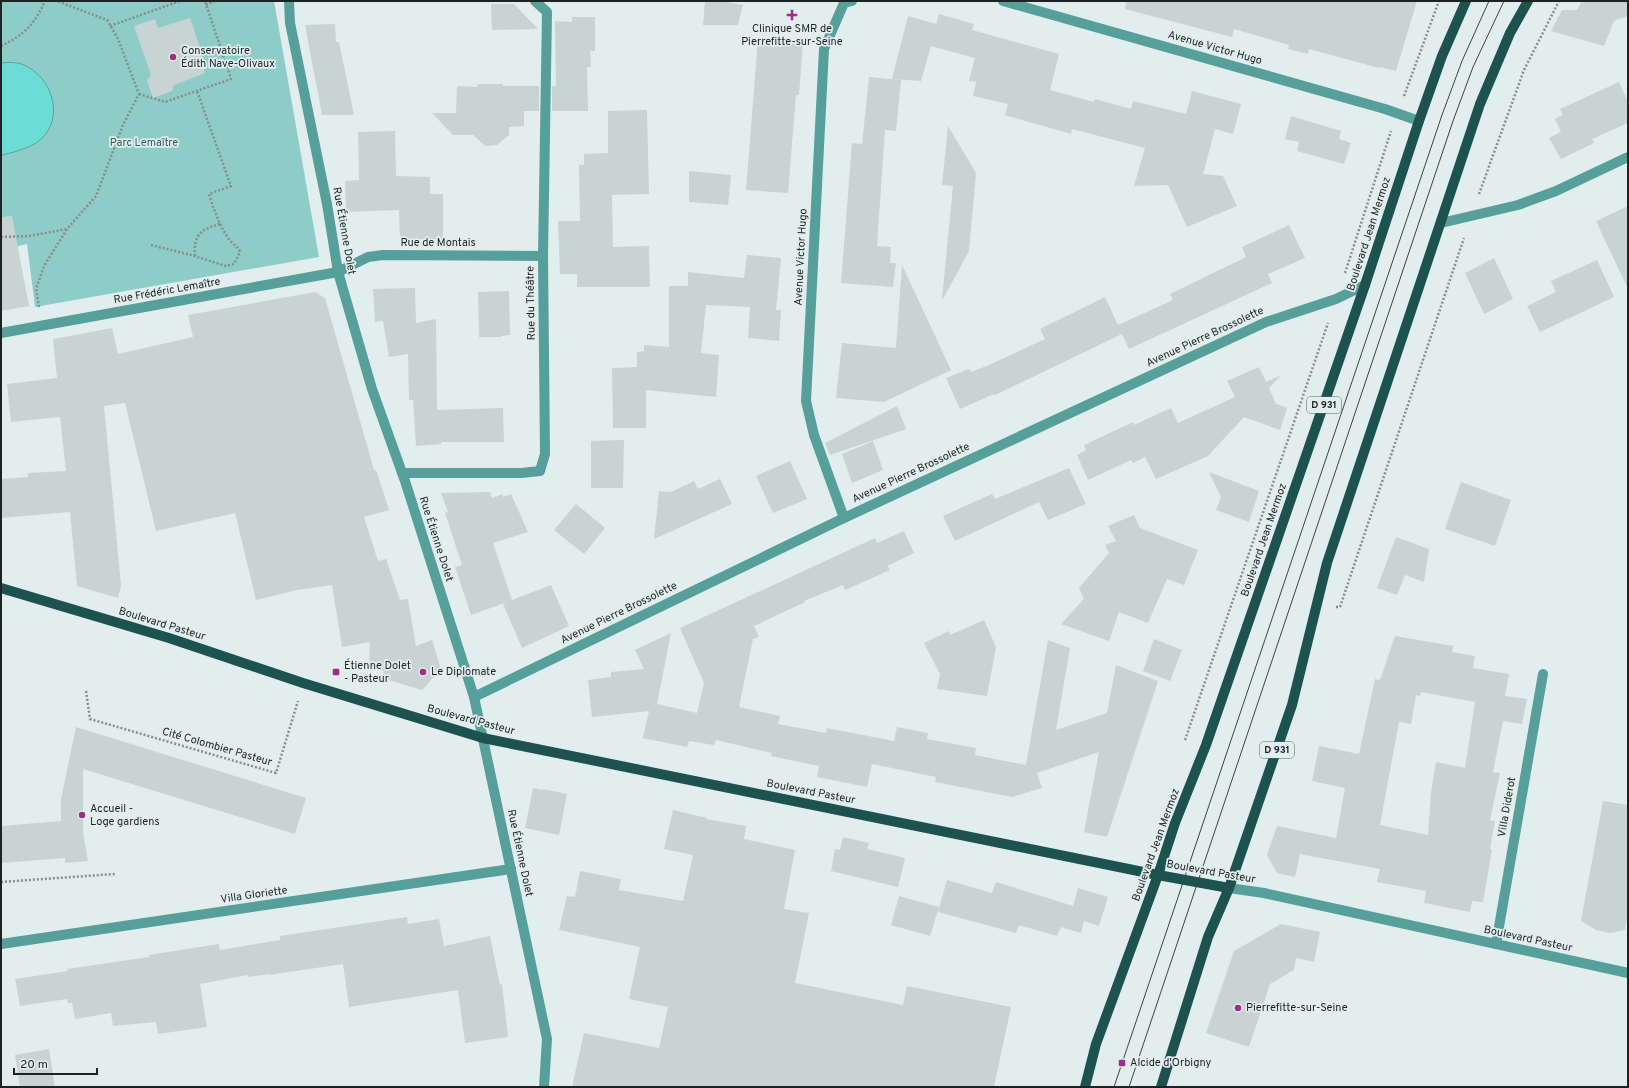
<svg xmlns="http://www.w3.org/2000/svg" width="1629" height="1088" font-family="Overpass,sans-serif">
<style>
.green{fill:#8eccc7}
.water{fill:#6bddd5;stroke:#54a59f}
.building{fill:#c8d4d3;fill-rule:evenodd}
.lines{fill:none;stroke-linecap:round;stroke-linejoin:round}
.path{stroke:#858e8e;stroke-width:2.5;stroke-dasharray:2 2;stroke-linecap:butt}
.minor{stroke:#569f9a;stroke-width:10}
.major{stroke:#1d524e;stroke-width:10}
.tram{stroke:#3d4343;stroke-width:1}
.poi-dot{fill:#a22d87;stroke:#e1eeed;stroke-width:1.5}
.labels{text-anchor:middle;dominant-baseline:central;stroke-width:3.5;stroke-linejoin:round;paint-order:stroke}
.shield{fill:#e1eeed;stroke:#585f5f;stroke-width:1}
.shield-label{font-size:10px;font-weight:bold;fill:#1d2222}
.poi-label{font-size:11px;fill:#1d2222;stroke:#e1eeed;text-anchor:start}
.street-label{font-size:11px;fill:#1d2222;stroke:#e1eeed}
.park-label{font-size:11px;fill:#2d5f5b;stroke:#e1eeed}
</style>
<rect width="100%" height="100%" fill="#e1eeed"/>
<!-- green -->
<polygon class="green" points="1,1 274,1 319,257 35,307 27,244 1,250"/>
<!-- water -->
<path class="water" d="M1,63C10,62 20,62 28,67C55,82 65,124 36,143C26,149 12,153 1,155Z"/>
<!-- building -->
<g class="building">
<polygon points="705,1 722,1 743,5 738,25 703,25"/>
<polygon points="1126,1 1417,1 1396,71 1380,67 1379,68 1309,49 1308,54 1288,49 1289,45 1234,29 1232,37 1125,9"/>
<polygon points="1582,1 1628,1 1628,16 1614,21 1604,46 1551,31 1562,10 1577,10"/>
<polygon points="491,4 514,4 538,29 492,30"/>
<polygon points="939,14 974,24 972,30 1059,54 1050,90 1094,102 1095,99 1131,109 1133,101 1186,114 1192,91 1241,104 1233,134 1215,129 1203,174 1223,176 1237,206 1187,227 1168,185 1134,186 1145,148 1072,129 1071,134 1005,115 1008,104 973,96 976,82 969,81 975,58 931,46 921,81 892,79 908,16 936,24"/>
<polygon points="572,17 595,17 595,51 590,51 591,67 587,67 588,111 552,111 552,86 556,86 555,21 572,22"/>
<polygon points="190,18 203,56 200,58 205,73 174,85 172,91 153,98 147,80 151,75 134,26 155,19 158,28"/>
<polygon points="335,24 336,42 339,42 354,115 322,115 305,25"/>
<polygon points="758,39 803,43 799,95 796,95 788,193 746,190"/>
<polygon points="869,77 901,80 896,131 885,130 877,246 891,247 890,263 896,263 893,287 841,283 852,143 862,144"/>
<polygon points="1619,82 1628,102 1628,123 1592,139 1594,143 1561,159 1549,138 1561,132 1555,119 1563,115 1560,109"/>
<polygon points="477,84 503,84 503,86 539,86 539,111 524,111 524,126 509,127 509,135 497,145 485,146 473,135 453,135 432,113 456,113 457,86 477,87"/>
<polygon points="647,110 649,194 612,195 613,247 649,246 650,287 577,287 577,274 560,274 558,221 580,221 579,165 584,165 584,154 608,153 608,111"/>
<polygon points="1291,116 1341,131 1339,139 1351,143 1344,164 1297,151 1299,142 1285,139"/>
<polygon points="948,126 976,173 969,251 943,299 942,299 953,186 942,185"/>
<polygon points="395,131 396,176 430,177 430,194 443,194 443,239 400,239 399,210 346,212 345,181 359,180 358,132"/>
<polygon points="689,171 731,175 728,205 689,202"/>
<polygon points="1628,206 1628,289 1596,221"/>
<polygon points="12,216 29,306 1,311 1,217"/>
<polygon points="1289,225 1305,258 1268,274 1272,283 1129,349 1122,334 995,395 994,394 960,409 946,378 969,369 971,372 989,365 1045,339 1040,329 1105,297 1118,325 1173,300 1170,294 1246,257 1242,247"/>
<polygon points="747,255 781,258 776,310 781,310 779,341 748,338 750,307 706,305 701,353 719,355 716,397 646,390 646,428 613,428 612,368 637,367 637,352 644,351 644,345 669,347 669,286 688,286 688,272 744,278"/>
<polygon points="1494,258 1513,299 1484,314 1465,273"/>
<polygon points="1597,260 1614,297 1540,332 1527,306 1556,292 1551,281"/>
<polygon points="902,265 951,370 884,402 836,398 842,343 896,348"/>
<polygon points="415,288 416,323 436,319 437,410 503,408 504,442 441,442 441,444 416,446 413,400 409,400 408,354 389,357 383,321 375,322 373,289"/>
<polygon points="509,291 510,335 501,336 501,337 479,337 478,292"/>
<polygon points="315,292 325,298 374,470 376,470 389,510 364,517 378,561 386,559 400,600 408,599 416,646 432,640 441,669 422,690 382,678 384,671 369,667 370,642 342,647 332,585 297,590 256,600 235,513 156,531 125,403 104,406 121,585 118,598 77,586 70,512 1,518 1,479 28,477 28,473 66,471 60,417 11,422 7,384 57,378 53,339 112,328 118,354 193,337 188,315"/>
<polygon points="1259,367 1266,382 1281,375 1269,388 1276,404 1287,408 1280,430 1244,417 1208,456 1156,479 1145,457 1133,463 1131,460 1088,480 1077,455 1086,450 1084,445 1133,422 1134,425 1171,408 1178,423 1235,397 1227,381"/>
<polygon points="897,406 906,429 830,455 825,443"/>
<polygon points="624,440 623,488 591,488 591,441"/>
<polygon points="873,441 883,470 852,483 842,454"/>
<polygon points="790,461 807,499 773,513 756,476"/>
<polygon points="1069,468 1086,504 1048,520 1039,502 955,541 943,516 992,494 995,499"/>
<polygon points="1209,472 1259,491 1249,522 1216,510 1221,497"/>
<polygon points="720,479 732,504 654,539 659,491 671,492 694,481 698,489"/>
<polygon points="1461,482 1511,500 1495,546 1445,529"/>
<polygon points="490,492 492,498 503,494 503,497 511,494 528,532 493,543 512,600 551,585 569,626 522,648 503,604 507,602 471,615 455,567 462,565 445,513 448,512 441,493"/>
<polygon points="576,504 605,528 584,554 554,530"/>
<polygon points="1134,515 1140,528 1198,550 1184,585 1167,579 1148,623 1119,612 1109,641 1061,624 1084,599 1079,588 1109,553 1105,545 1116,541 1108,526"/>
<polygon points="904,531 914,553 887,566 890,570 845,590 843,585 804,601 805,602 754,626 759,637 753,639 739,707 780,716 778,724 826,733 827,728 894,741 897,727 928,733 927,739 976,748 975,755 1026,765 1048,640 1070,648 1056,730 1107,713 1116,665 1158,681 1107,837 1084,832 1099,752 1037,773 1042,788 1012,797 935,782 936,777 872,764 867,787 817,777 819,766 771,756 772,753 716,740 714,745 689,741 687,747 643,738 649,711 592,717 588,680 611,677 611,672 644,669 635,650 671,633 657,704 697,713 704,683 680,628 875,538 877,543"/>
<polygon points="1396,537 1429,549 1424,582 1405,575 1397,595 1377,588"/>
<polygon points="984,620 996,647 987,696 937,689 940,674 924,643 949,631 950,635"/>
<path d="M1395,636L1453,646L1452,652L1475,656L1473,668L1509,674L1505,696L1527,699L1522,724L1503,721L1493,772L1500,773L1490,820L1495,821L1490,849L1492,850L1483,902L1472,901L1470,912L1424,903L1426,891L1377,882L1380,869L1300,854L1295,877L1277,873L1267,855L1277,826L1336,838L1345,788L1312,781L1319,746L1359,754L1375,679L1380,680ZM1421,692L1475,702L1465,768L1436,762L1431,793L1428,835L1380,825L1399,722L1411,724L1416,695L1420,696Z"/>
<polygon points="1154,639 1182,650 1170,681 1143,671"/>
<polygon points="76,727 306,798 295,834 83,769 83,832 88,861 65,863 65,858 1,863 1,826 61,821 61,799"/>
<polygon points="533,788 543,790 543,789 567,794 559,835 525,828"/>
<polygon points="1603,801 1628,805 1628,915 1625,930 1610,933 1596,930 1581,921"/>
<polygon points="673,810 707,818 706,819 746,826 744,839 795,850 784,909 809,913 795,983 903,1005 907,986 1011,1007 994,1087 572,1087 584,1033 659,1048 668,1007 629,999 640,947 559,930 567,896 575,897 580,871 621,879 619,890 683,901 693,855 664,849"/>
<polygon points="843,837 869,843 867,849 905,858 898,887 831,871 835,849 840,850"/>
<polygon points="947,880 992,893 996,882 1073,906 1078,888 1108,897 1099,926 1084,921 1081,933 1061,927 1057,936 1019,925 1016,933 938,912"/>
<polygon points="899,896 939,907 930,936 891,925"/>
<polygon points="407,917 408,924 439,919 444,946 490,936 500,985 502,984 508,1037 465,1043 458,990 349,1007 343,964 269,975 269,974 248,977 248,975 200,984 207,1027 158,1034 156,1022 113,1026 111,1013 75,1019 72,1003 68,1003 67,999 20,1006 15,979 68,971 67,969 149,957 149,955 219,944 220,950 280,940 280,936"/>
<polygon points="1281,924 1320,932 1314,962 1296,958 1294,970 1270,984 1249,1047 1206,1033 1234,951"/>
<polygon points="49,1049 55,1087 20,1087 15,1055"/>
</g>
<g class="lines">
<!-- path -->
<g class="path">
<polyline points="206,5 215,1"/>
<polyline points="110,26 180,1"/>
<path d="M1,46C24,35 35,24 45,1"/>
<polyline points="139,94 165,102 231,79 205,1"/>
<polyline points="1404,96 1439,1"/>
<polyline points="1479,194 1524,70 1559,1"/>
<polyline points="1,237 29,236 67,229"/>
<path d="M151,245L191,255L226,266L234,264L240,252C238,246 232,244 228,238C219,224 214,210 209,194L231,186L197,91"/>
<path d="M195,256C193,235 201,229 220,224"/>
<polyline points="1345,273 1391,131"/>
<polyline points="39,307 36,289 44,266 67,229 96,196 123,125 139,94 118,39 107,20 57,1"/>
<polyline points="1336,607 1340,607 1464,238"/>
<polyline points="86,691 90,719 276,773 298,701"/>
<polyline points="1185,740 1328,323"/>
<polyline points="1,882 115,874"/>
</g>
<!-- minor -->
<g class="minor">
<polyline points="289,1 290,23 327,204 338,272 372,389 405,481 474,697 547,1039 544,1087"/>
<polyline points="1003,1 1385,109 1419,121"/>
<polyline points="1441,223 1518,205 1556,191 1628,157"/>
<polyline points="1,333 338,272 368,257 383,255 543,256"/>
<polyline points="402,473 521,473 540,471 545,454 543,256 547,12 535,1"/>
<polyline points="844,518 814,435 806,401 824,49 844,3 852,1"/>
<polyline points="474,697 844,518 1266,322 1336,299 1365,285"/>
<polyline points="1229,888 1264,893 1628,973"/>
<polyline points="1,944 511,869"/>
<polyline points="1496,944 1543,674"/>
</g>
<!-- major -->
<g class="major">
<polyline points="1,588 169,638 303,683 483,738 1158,875 1229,888"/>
<polyline points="1085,1087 1096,1044 1158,875 1175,823 1206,745 1365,285 1419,121 1442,56 1466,1"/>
<polyline points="1161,1087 1208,937 1229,888 1292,705 1327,563 1480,104 1510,33 1528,1"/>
</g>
<!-- tram -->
<g class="tram">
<polyline points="1114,1087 1442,115 1462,61 1489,1"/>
<polyline points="1129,1087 1453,121 1473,67 1504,1"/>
</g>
</g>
<!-- markers -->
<g class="poi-dot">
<path d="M790 9h4v4h4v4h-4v4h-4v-4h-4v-4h4z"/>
<circle cx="173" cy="57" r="4"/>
<rect x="332" y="668" width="8" height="8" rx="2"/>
<circle cx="423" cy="672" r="4"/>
<circle cx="82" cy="815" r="4"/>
<circle cx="1238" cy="1008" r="4"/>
<rect x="1118" y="1059" width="8" height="8" rx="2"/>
</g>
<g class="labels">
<!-- shield labels -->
<g class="shield">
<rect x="1307" y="397" width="34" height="16" rx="3"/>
<rect x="1260" y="742" width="34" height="16" rx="3"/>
</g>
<g class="shield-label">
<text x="1324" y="405">D 931</text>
<text x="1277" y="750">D 931</text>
</g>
<!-- poi labels -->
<g class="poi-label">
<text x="792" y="29" text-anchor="middle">Clinique SMR de<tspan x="792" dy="13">Pierrefitte-sur-Seine</tspan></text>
<text x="181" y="51">Conservatoire<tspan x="181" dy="13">Édith Nave-Olivaux</tspan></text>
<text x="344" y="666">Étienne Dolet<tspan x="344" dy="13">- Pasteur</tspan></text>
<text x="431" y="672">Le Diplomate</text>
<text x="90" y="809">Accueil -<tspan x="90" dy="13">Loge gardiens</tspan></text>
<text x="1246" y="1008">Pierrefitte-sur-Seine</text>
<text x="1130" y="1063">Alcide d'Orbigny</text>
</g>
<!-- street labels -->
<g class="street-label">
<text transform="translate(1215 48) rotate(16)">Avenue Victor Hugo</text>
<text transform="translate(344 231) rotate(80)">Rue Étienne Dolet</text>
<text transform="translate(1369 234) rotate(-72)">Boulevard Jean Mermoz</text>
<text x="438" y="243">Rue de Montais</text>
<text transform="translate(801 257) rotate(-87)">Avenue Victor Hugo</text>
<text transform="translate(167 291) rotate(-10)">Rue Frédéric Lemaître</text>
<text transform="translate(531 303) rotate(-91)">Rue du Théâtre</text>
<text transform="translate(1205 337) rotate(-25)">Avenue Pierre Brossolette</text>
<text transform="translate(911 473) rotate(-25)">Avenue Pierre Brossolette</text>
<text transform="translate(436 539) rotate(72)">Rue Étienne Dolet</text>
<text transform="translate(1264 540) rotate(-71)">Boulevard Jean Mermoz</text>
<text transform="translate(619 613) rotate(-26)">Avenue Pierre Brossolette</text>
<text transform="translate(162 624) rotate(17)">Boulevard Pasteur</text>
<text transform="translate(471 720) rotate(15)">Boulevard Pasteur</text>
<text transform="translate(217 747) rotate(16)">Cité Colombier Pasteur</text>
<text transform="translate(811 792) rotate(11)">Boulevard Pasteur</text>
<text transform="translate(1507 807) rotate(-80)">Villa Diderot</text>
<text transform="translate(1156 845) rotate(-70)">Boulevard Jean Mermoz</text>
<text transform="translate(520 853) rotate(78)">Rue Étienne Dolet</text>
<text transform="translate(1211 872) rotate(10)">Boulevard Pasteur</text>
<text transform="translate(254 895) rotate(-8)">Villa Gloriette</text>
<text transform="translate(1528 939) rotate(12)">Boulevard Pasteur</text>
</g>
<!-- park labels -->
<g class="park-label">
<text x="144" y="143">Parc Lemaître</text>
</g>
</g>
<!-- border -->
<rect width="1629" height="1088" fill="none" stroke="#1d2222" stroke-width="4"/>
<!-- scale -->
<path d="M14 1068v6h83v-6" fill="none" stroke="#1d2222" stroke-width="2"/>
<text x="20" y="1068" font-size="12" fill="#1d2222" stroke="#e1eeed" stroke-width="3" paint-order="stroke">20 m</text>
</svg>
